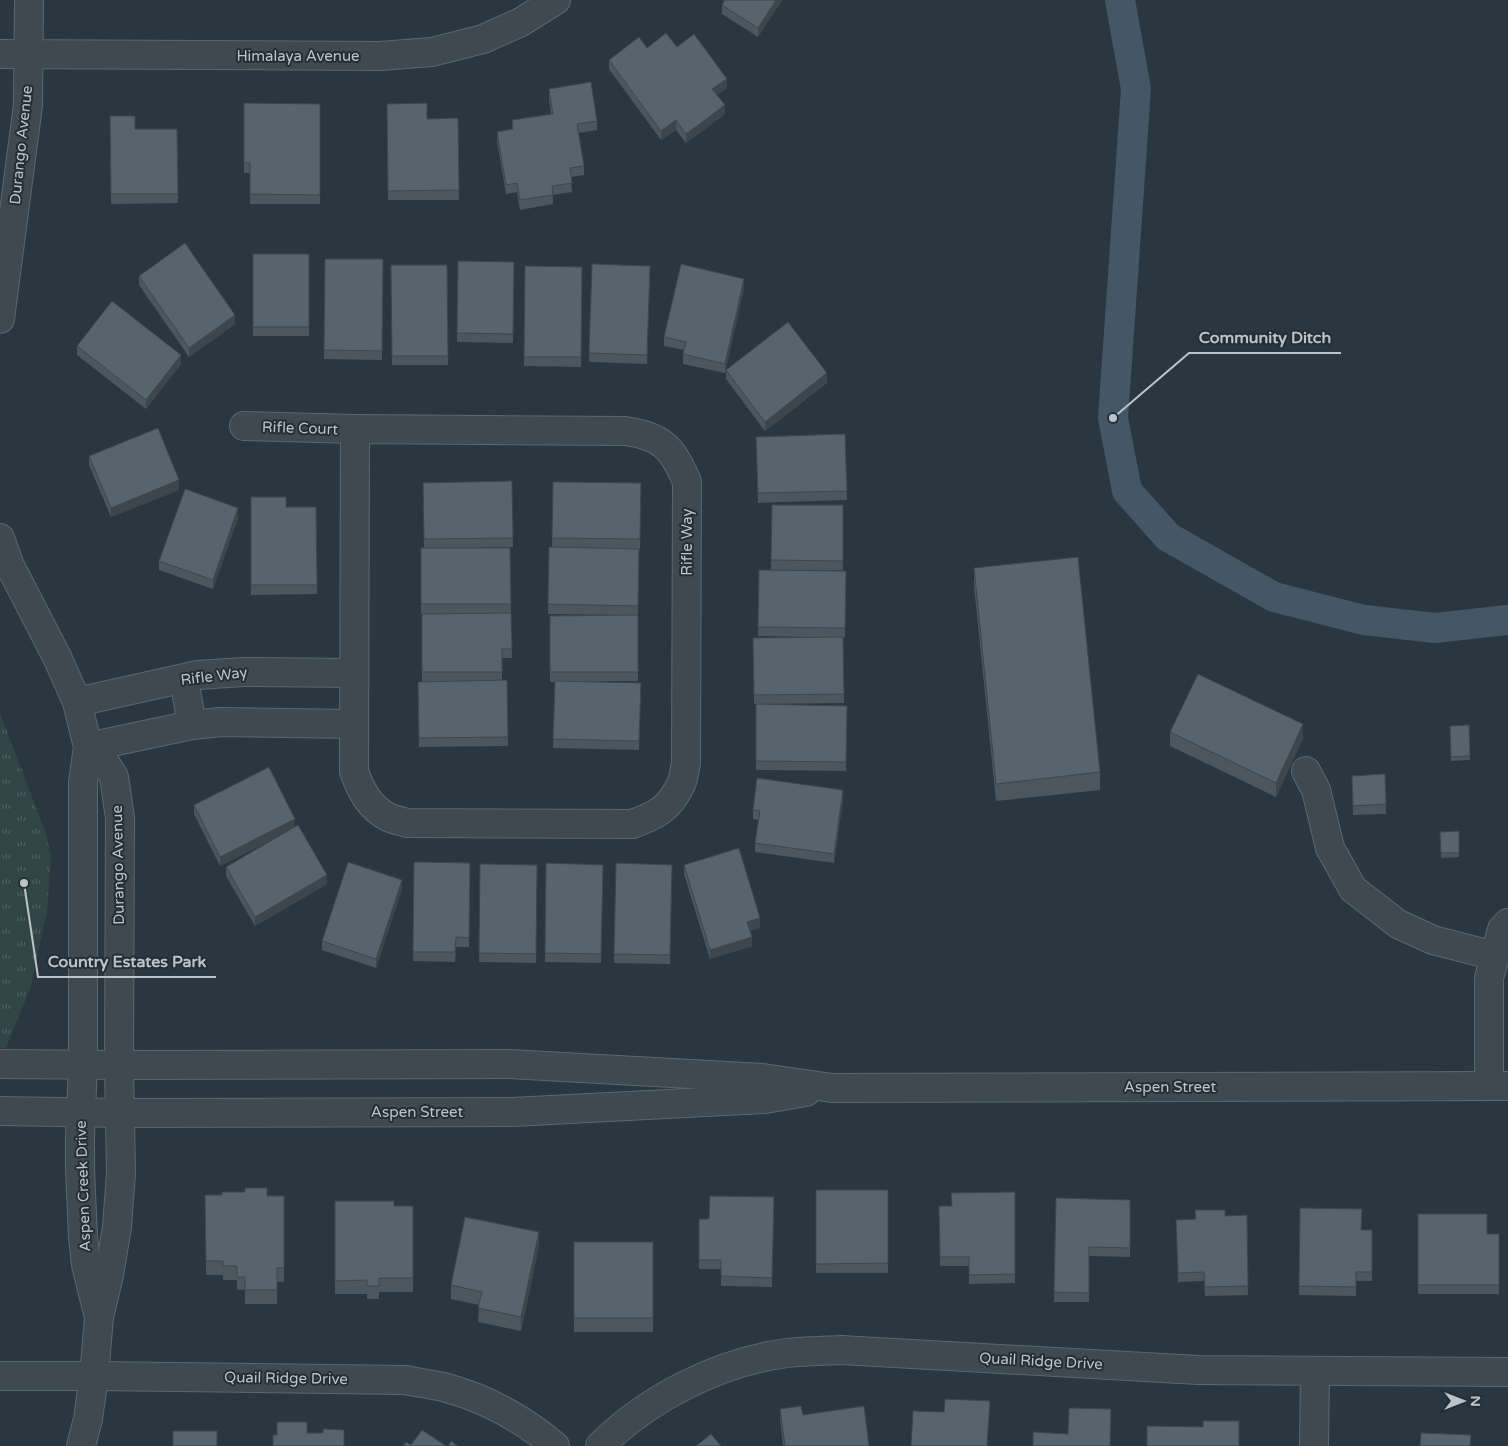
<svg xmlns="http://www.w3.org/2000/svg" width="1508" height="1446" font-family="'Varela Round',sans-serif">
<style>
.park{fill:url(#park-tufts)}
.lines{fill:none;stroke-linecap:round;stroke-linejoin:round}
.canal{stroke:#435767;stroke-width:30}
.minor-casing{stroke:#5d676e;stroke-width:30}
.minor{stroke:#3f4951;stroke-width:28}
.wall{fill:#4b565e}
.shaded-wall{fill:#3d464c}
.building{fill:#57646d;stroke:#3d464c}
.labels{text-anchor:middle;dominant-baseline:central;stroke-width:4;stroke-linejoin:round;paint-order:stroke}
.street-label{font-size:15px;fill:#bcc4ca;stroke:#232e36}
.leader{fill:none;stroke:#bcc4ca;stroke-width:2}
.callout-dot{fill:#bcc4ca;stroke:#232e36;stroke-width:2}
.callout-label{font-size:16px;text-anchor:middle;font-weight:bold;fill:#bcc4ca;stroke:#232e36;stroke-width:4;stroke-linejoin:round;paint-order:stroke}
</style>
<defs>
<pattern id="park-tufts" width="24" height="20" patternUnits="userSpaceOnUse" patternTransform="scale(1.25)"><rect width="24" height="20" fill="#314644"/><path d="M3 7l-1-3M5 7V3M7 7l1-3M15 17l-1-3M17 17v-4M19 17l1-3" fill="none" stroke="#4d5f5e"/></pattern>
</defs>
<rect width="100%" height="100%" fill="#2b3740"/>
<!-- park -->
<polygon class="park" points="0,713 45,831 51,855 47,911 30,989 6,1048 0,1048"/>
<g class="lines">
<!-- canal -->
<polyline class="canal" points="1120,0 1136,89 1113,418 1127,491 1168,537 1274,597 1364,620 1435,628 1508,620"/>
<defs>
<g id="minor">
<polyline points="0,54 380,56 432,52 483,39 521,22 556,0"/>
<polyline points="0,319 28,105 29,0"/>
<path d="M244,426L355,429L625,431C662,436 673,448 687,482L686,763C684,771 684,780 680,786C669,809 655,816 632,824L407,823C401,821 394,820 388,817C369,807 361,791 354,771L355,429"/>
<polyline points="0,538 10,566 57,657 77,702 88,747 83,782 83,1064 80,1136 80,1169 83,1237 86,1265 99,1317"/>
<polyline points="184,679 192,725"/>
<polyline points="77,702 198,675 243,672 354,673"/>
<polyline points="88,747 192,725 221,722 353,724"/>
<polyline points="1306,771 1316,790 1330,848 1353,889 1398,924 1433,940 1495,956"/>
<polyline points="0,1064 119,1065 509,1064 763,1078 832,1088 1508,1086"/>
<polyline points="1489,1086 1489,978 1502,929 1508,923"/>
<polyline points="0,1111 120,1113 512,1112 765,1099 806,1092"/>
<path d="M0,1376H94L405,1380C419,1383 433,1384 447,1388C487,1399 523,1419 555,1446"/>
<polyline points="81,1446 88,1419 94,1376 99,1317 109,1275 117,1227 121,1173 119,1065 120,818 114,777 104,761 88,747"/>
<path d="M600,1446C648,1398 719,1362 787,1353C805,1351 823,1351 841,1350L1198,1370L1508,1372"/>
<polyline points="1314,1446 1315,1371"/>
</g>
</defs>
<!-- minor casing -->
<use href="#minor" class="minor-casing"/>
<!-- minor -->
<use href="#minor" class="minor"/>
</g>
<!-- wall -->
<g class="wall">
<polygon points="723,0 782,0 758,37 722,14 722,5 724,1"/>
<polygon points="677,47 727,88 717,95 725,114 686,143 676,130 661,140 609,69 609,60"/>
<polygon points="549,89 597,121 597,130 579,133 584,166 584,175 571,177 572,192 553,195 553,204 520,210 517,192 506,194 497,141 497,132 512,129 512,120 551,114 549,99"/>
<polygon points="244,103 320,104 320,204 250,204 250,173 244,173"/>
<polygon points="387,104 427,119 458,118 459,200 388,200"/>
<polygon points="110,116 135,129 177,129 178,203 111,204"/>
<rect x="253" y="254" width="56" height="82"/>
<polygon points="325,259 383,259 382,360 324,359"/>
<polygon points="458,261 514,262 513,343 457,342"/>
<polygon points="391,265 447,265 448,365 392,365"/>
<polygon points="525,266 582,267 581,367 524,366"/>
<polygon points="650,266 647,364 589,362 589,353"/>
<polygon points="139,276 235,324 189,357 139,285"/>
<polygon points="744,288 726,369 827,383 765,431 726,379 726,371 725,373 683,364 683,354 684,350 664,346 664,337"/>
<polygon points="77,346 181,364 146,409 77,355"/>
<polygon points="845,434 847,500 758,503 756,437"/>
<polygon points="89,456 179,490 111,517 89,465"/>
<polygon points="512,481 513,547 459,548 510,548 511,613 421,614 421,548 424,548 423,483"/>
<polygon points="553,482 641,483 640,549 592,548 639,549 638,615 638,681 581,681 641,683 639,750 553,748 555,682 550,682 550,616 618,615 548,614 549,547 552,547"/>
<polygon points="251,497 286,507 316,507 317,594 251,595"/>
<polygon points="772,505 843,505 843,570 771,570"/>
<polygon points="238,518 213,589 159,570 159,561"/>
<polygon points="974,568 1100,772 1100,790 996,801 974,586"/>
<polygon points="759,570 846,571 845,638 843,637 844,703 754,704 753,638 807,637 758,636"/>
<polygon points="511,613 512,658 502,658 502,680 507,680 508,746 419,747 418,682 462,681 422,682 422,614"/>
<polygon points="756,704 847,706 846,771 756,770"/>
<polygon points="1469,725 1470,760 1451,761 1450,726"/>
<polygon points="1170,732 1303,738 1276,797 1170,746"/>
<polygon points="1385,774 1386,814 1353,815 1352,776"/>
<polygon points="843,799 834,863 755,852 755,843 758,820 753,819 753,810"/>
<polygon points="194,805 295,827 327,884 255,926 226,876 226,867 275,838 220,866 194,814"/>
<polygon points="1459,831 1459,857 1441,858 1440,832"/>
<polygon points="414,862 470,863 469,947 456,947 455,962 413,961"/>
<polygon points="546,863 603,865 601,963 545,962"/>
<polygon points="616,863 672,865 670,964 614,963"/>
<polygon points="480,864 537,865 536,963 479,962"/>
<polygon points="684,865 760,928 750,931 752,946 710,959 684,874"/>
<polygon points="402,889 376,968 322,950 322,941"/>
<rect x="816" y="1190" width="72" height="83"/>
<polygon points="1015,1192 1015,1283 969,1284 969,1266 940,1266 939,1206 951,1206"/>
<polygon points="205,1195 284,1196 284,1282 277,1282 277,1304 245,1304 245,1290 237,1290 237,1280 223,1280 223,1275 206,1275"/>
<polygon points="774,1197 772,1287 721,1286 721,1269 699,1269 699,1219 709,1219"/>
<polygon points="1056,1198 1130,1200 1130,1257 1089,1256 1089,1302 1054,1302"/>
<polygon points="335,1201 394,1206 413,1206 413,1292 379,1292 379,1299 367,1299 367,1294 335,1294"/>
<polygon points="1300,1208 1361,1230 1372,1230 1372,1281 1356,1281 1356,1296 1299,1295"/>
<polygon points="1195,1210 1225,1216 1247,1215 1248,1295 1205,1296 1204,1281 1178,1282 1176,1220 1195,1219"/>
<polygon points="1418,1214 1487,1234 1499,1234 1499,1294 1418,1294"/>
<rect x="574" y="1242" width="79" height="90"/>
<polygon points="539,1246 521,1331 478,1322 479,1305 451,1299 451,1285"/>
<polygon points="780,1409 803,1415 869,1446 783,1446 780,1419"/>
</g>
<!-- shaded-wall -->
<g class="shaded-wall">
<polygon points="776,0 782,0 758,37 758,28"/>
<polygon points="727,79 727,88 712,99 712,89"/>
<polygon points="725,105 725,114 686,143 686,134"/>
<polygon points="676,120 676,130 661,140 661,131"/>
<polygon points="744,279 744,288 725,373 725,364"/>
<polygon points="235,315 235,324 189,357 189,348"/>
<polygon points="181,355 181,364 146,409 146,400"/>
<polygon points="827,373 827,383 765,431 765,422"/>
<polygon points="179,480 179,490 111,517 111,508"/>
<polygon points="238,508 238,518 213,589 213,580"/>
<polygon points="1303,724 1303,738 1276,797 1276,783"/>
<polygon points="843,790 843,799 834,863 834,854"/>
<polygon points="295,819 295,828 220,866 220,857"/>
<polygon points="327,875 327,884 255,926 255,917"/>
<polygon points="402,880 402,889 376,968 376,959"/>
<polygon points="760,918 760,928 747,931 747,922"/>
<polygon points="752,937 752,946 710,959 710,950"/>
<polygon points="539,1232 539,1246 521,1331 521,1317"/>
</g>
<!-- building -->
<g class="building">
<polygon points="725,0 776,0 758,28 722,5"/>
<polygon points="666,33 677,47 694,34 727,79 712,89 725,105 686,134 676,120 661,131 609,60 639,37 647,48"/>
<polygon points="591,82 597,121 577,124 584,166 570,168 572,183 552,186 553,195 520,200 517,183 506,185 497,132 513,129 512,120 553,114 549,89"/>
<polygon points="244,103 320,104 320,195 250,194 250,163 244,163"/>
<polygon points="427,103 427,119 458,118 459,190 388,191 387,104"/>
<polygon points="110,116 135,116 135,129 177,129 178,194 111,194"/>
<polygon points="185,243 235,315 189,348 139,276"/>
<rect x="253" y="254" width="56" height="73"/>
<polygon points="325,259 383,259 382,351 324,350"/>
<polygon points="458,261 514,262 513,334 457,333"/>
<polygon points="592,264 650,266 647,355 589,353"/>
<polygon points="681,264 744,279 725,364 683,354 686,342 664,337"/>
<polygon points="391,265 447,265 448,356 392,356"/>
<polygon points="525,266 582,267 581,357 524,357"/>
<polygon points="112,301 181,355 146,400 77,346"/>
<polygon points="788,322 827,373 765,422 726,370"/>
<polygon points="158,428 179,480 111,508 89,456"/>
<polygon points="845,434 847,491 758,493 756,437"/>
<polygon points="512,481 513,538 424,539 423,483"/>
<polygon points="553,482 641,483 640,539 552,538"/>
<polygon points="185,489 238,508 213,580 159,561"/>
<polygon points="251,497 286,497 286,507 316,507 317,585 251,585"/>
<polygon points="772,505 843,505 843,561 771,560"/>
<polygon points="549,547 639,549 638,606 548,604"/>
<polygon points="421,548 510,548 511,604 421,604"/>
<polygon points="1078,557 1100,772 996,784 974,568"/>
<polygon points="759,570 846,571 845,628 758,627"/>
<polygon points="511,613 512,649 502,649 502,672 422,672 422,614"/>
<polygon points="638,615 638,672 550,672 550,616"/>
<polygon points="843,637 844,694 754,695 753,638"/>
<polygon points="1198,674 1303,724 1276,783 1170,732"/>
<polygon points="507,680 508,737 419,738 418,682"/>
<polygon points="555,681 641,683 639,741 553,739"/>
<polygon points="756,704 847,706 846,762 756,761"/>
<polygon points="1469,725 1470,756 1451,757 1450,726"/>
<polygon points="269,767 295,819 220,857 194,805"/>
<polygon points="1385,774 1386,804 1353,806 1352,776"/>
<polygon points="757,778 843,790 834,854 755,843 760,811 753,810"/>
<polygon points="298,825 327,875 255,917 226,867"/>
<polygon points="1459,831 1459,853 1441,853 1440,832"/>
<polygon points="739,848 760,918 747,922 752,937 710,950 684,865"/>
<polygon points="348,862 402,880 376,959 322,941"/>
<polygon points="414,862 470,863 469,938 456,937 455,952 413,952"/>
<polygon points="546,863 603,865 601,954 545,953"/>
<polygon points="616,863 672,865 670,955 614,954"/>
<polygon points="480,864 537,865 536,954 479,953"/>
<polygon points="245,1188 267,1188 267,1196 284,1196 284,1268 277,1268 277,1290 245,1290 245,1277 237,1277 237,1266 223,1266 223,1261 206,1261 205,1195 222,1195 222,1192 245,1192"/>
<polygon points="816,1190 888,1190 888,1263 816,1264"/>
<polygon points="1015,1192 1015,1274 969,1275 969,1257 940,1257 939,1206 952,1206 951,1193"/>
<polygon points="710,1196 774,1197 772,1278 721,1276 721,1260 699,1260 699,1219 709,1219"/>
<polygon points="1056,1198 1130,1200 1130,1248 1089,1247 1089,1293 1054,1292"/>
<polygon points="335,1201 394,1201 394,1206 413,1206 413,1278 379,1278 379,1286 367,1286 367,1280 335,1281"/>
<polygon points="1300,1208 1362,1209 1361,1230 1372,1230 1372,1272 1356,1272 1356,1287 1299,1286"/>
<polygon points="1195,1210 1225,1210 1225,1216 1247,1215 1248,1286 1205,1287 1204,1272 1178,1273 1176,1220 1196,1219"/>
<polygon points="1418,1214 1487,1214 1487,1234 1499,1234 1499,1285 1418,1285"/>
<polygon points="465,1217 539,1232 521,1317 478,1308 482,1292 451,1285"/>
<rect x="574" y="1242" width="79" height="76"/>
<polygon points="945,1399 990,1401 987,1446 911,1446 913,1411 944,1412"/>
<polygon points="801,1406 803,1415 864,1406 869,1446 785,1446 780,1409"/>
<polygon points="1069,1408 1111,1409 1110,1446 1033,1446 1033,1432 1068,1434"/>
<polygon points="1203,1421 1239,1421 1239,1446 1147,1446 1147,1426 1203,1427"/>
<polygon points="277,1422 307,1422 307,1433 323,1433 323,1429 344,1430 344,1446 273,1446 273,1435 277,1435"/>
<polygon points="422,1430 446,1446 403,1446 406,1442 411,1445"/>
<rect x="173" y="1431" width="44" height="15"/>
<polygon points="1421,1433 1471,1435 1470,1446 1420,1446"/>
<polygon points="711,1434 721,1446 696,1446"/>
<polygon points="451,1441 458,1446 448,1446"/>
</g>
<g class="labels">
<!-- street labels -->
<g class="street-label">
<text x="298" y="56">Himalaya Avenue</text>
<text transform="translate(21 145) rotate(-84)">Durango Avenue</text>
<text transform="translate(300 428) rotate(2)">Rifle Court</text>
<text transform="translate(687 542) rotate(-90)">Rifle Way</text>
<text transform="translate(214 676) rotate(-7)">Rifle Way</text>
<text transform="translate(118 865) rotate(-91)">Durango Avenue</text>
<text x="1170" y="1087">Aspen Street</text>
<text x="417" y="1112">Aspen Street</text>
<text transform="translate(83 1186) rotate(-92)">Aspen Creek Drive</text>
<text transform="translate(1041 1361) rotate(3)">Quail Ridge Drive</text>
<text transform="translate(286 1378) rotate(1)">Quail Ridge Drive</text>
</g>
</g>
<!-- callouts -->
<path class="leader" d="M1113 418L1189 353H1341M24 883L38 977H216"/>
<g class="callout-dot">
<circle cx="1113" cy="418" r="5"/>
<circle cx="24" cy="883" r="5"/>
</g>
<g class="callout-label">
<text x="1265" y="343">Community Ditch</text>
<text x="127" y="967">Country Estates Park</text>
</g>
<!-- north arrow -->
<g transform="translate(1463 1401) rotate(90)" stroke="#232e36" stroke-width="4" paint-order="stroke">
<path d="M0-4L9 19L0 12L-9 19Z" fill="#bcc4ca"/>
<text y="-8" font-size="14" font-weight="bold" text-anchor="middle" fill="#bcc4ca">N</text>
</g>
</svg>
